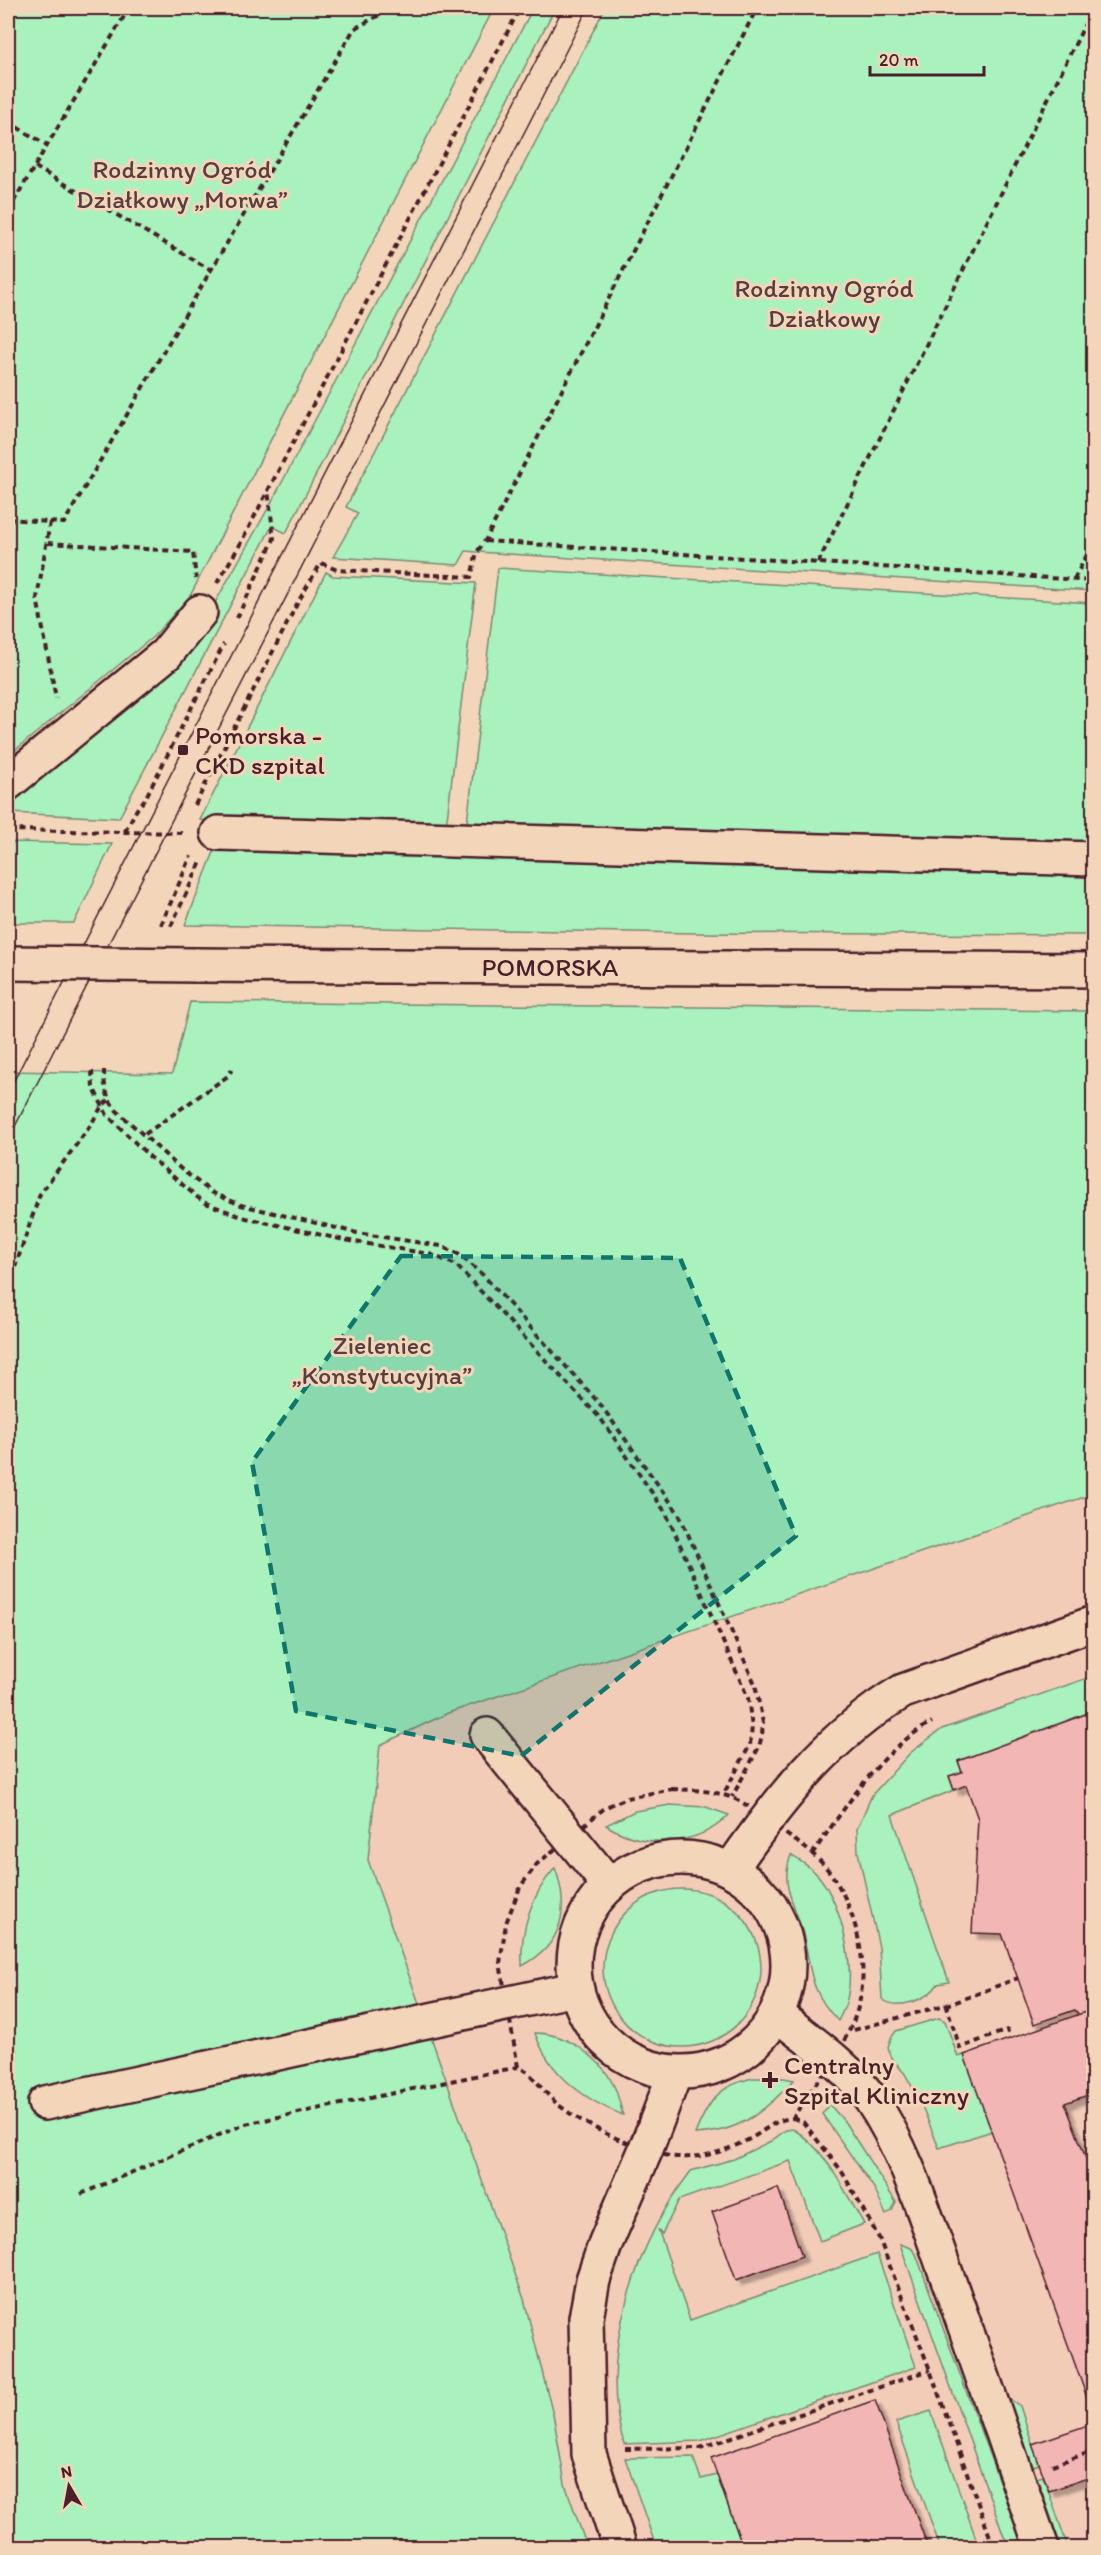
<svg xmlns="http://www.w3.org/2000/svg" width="1101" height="2555" font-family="Itim,sans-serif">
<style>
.built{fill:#f3ccb8}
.green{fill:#a9f1bd;stroke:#7a8874;stroke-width:1.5}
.building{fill:#f2b6b4;stroke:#4a1f2b;stroke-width:1.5;filter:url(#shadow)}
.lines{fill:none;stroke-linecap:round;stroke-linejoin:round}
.minor-casing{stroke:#4a1f2b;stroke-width:38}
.path{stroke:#4a1f2b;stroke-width:4;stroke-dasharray:6 4.5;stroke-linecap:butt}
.minor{stroke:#f3d6b9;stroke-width:33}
.tram{stroke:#4a1f2b;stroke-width:1.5}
.minor-bridge-casing{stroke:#4a1f2b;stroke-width:38;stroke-linecap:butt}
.minor-bridge{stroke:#f3d6b9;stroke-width:33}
.marked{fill:#0f766e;fill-opacity:0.2;stroke:#0f766e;stroke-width:4.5;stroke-dasharray:12 8;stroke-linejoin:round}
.poi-dot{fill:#4a1f2b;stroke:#f3d6b9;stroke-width:2}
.labels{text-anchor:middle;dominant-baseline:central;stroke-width:6;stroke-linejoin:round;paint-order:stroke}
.park-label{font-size:26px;fill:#583e41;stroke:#f3d6b9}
.poi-label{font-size:26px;fill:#4a1f2b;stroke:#f3d6b9;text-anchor:start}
.street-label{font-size:26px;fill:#4a1f2b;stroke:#f3d6b9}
</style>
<defs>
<filter id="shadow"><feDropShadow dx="5.5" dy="5.5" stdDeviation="1.5" flood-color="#0004"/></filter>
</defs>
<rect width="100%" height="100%" fill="#f3d6b9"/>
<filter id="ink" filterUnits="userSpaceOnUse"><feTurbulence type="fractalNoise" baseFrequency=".0167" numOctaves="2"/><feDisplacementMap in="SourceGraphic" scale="12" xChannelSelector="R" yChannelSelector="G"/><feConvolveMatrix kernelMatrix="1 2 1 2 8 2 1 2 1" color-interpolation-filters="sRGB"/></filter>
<g filter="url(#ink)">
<!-- built -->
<polygon class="built" points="1093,1494 1093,2547 587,2547 565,2484 554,2419 368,1860 380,1745 448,1713"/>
<!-- green -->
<g class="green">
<polygon points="8,8 494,8 190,596 154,636 8,756"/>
<polygon points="533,8 555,8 286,533 272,526 119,818 8,813 8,801 172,662 207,617 270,505"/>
<polygon points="605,8 1093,8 1093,591 477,552 466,551 458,565 333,557 358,513 346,507"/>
<polygon points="498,568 1093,603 1093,850 466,831"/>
<polygon points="326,572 333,576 476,583 446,827 434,829 200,820"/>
<polygon points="8,842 112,844 74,923 8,923"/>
<polygon points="216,847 1093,869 1093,935 696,933 185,925"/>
<polygon points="190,1002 1093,1011 1093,1494 448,1713 380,1745 368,1860 524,2299 554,2419 565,2484 587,2547 8,2548 8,1071 172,1074"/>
<path d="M1093,1676V1711L958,1761L962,1772L949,1776L954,1790L892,1815L949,1982L938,1984C928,2000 897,2011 882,1999L879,1947L858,1852L857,1829L872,1795L910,1753L942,1729Z"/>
<path d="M670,1805L706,1807L729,1815C698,1847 643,1849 606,1825L635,1811Z"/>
<path d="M791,1855C801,1862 813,1868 820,1878C842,1906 856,1969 846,2003C844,2009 841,2015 838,2021C805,1986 813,1967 801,1927C793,1899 780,1885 791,1855Z"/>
<path d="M555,1868C570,1909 563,1945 522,1966C520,1930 531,1895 555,1868Z"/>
<circle cx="682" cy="1968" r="79"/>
<polygon points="939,2018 945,2021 958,2057 964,2055 992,2131 939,2148 920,2101 905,2074 890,2056 888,2047 891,2038 896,2031"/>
<path d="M535,2033C565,2032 600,2057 613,2084C618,2093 620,2105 623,2115C584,2100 549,2074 535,2033Z"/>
<path d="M754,2078H784L794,2080C764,2112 740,2132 695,2134C708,2102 718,2085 754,2078Z"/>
<polygon points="829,2104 844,2121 896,2202 892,2211 886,2215 874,2188 822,2114"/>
<path d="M793,2129C826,2148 845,2193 864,2224L820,2241L790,2161L679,2200L662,2234L658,2229L690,2320L877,2254L916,2367L700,2441L624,2444C597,2354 636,2243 691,2171L734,2159L771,2141L786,2130Z"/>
<polygon points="900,2244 911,2248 916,2254 1023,2547 1015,2547 1004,2537"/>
<polygon points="1005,2396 1020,2406 1039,2464 1032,2467"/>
<polygon points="931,2411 979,2547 940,2547 896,2422"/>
<polygon points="693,2457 701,2479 717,2475 743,2547 656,2547 625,2458"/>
<polygon points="1043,2476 1068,2547 1061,2547 1037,2478"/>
</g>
<!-- building -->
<g class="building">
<polygon points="1094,1711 1094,2009 1079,2015 1075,2010 1034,2024 1002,1934 972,1933 978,1819 966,1785 954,1790 949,1776 962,1772 958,1761"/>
<polygon points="1094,2009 1094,2093 1065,2103 1094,2180 1094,2417 964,2055"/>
<polygon points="778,2188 802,2256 736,2280 712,2212"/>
<polygon points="875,2400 928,2548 743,2548 711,2458"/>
<polygon points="1094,2423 1094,2476 1049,2491 1032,2444"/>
</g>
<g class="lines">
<defs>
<g id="minor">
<polyline points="8,783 166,654 200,612"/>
<polyline points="218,833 1094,859"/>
<polyline points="195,965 1094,970"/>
<polyline points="487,1735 609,1885"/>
<circle cx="681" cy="1965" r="107"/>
<path d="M730,1870C778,1801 829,1735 903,1691L1094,1623"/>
<path d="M779,2016C810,2041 846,2065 870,2098C904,2147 924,2212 944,2268C978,2361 1009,2455 1042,2548"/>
<polyline points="45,2103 575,1989"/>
<polyline points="620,2548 589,2454 586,2318 593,2280 606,2242 646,2149 675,2073"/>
</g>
</defs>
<!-- minor casing -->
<use href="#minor" class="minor-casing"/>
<!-- path -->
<g class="path">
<polyline points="8,122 47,145"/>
<polyline points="35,167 211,270"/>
<polyline points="8,211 129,8"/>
<polyline points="8,519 64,523 211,270 354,29 392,8"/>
<polyline points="50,522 37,598 56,698"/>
<polyline points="485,541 1094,581"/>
<polyline points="48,543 193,552 196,579"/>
<polyline points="818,563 1093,8"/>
<polyline points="1074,579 1094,542"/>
<polyline points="217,583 238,548 520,8"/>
<polyline points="237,618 274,539 268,490"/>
<polyline points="195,805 298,602 321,563 337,570 471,577 477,552 485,541 757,8"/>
<polyline points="8,830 184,833"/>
<polyline points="125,831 137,809 145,799 224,644"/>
<polyline points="161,925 191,856"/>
<polyline points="171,926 201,862"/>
<path d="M104,1070C104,1086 106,1097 116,1110L182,1170L213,1193L241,1205L357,1233L441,1246L458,1254L483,1275L600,1404L679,1514L755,1684L763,1723L762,1735L759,1747L732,1797"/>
<polyline points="92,1071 93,1087 107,1115 150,1157 203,1202 242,1217 344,1240 430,1254 456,1265 601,1419 666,1513 748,1698 752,1727 750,1745 723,1795"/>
<polyline points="145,1134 228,1076 232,1069"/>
<polyline points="8,1288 40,1194 90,1126 102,1106 109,1100"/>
<path d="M672,1789C692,1790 711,1790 730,1797C747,1803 762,1816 776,1827C791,1838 809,1849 822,1863C849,1891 866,1948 862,1986C857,2038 819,2075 793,2118C776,2119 767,2129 753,2137C737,2146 719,2153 701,2156C691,2157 679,2158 669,2156C633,2148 581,2125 554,2101C541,2089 534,2074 518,2067L500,1963L506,1923L520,1887L537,1864L606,1807L627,1798Z"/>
<path d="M812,1854C847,1806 879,1751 932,1722"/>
<polyline points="946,2004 960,2048 1007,2030 1010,2039"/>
<polyline points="854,2030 956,2002 1018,1978"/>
<polyline points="793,2118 803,2122 841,2170 879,2238 930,2370 994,2548"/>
<polyline points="81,2194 245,2124 518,2067"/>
<polyline points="625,2449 700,2448 930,2370"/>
<polyline points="1052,2465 1094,2451"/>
</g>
<!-- minor -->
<use href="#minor" class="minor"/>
<!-- tram -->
<g class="tram">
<polyline points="8,1092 563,8"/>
<polyline points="8,1140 588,8"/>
</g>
<defs>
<polyline id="minor-bridge" points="8,963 195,965"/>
</defs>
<!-- minor-bridge casing -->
<use href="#minor-bridge" class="minor-bridge-casing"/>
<!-- minor-bridge -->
<use href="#minor-bridge" class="minor-bridge"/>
</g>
</g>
<!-- marked area -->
<path class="marked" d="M401,1256L680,1258L796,1536L521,1756L296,1711L252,1462Z"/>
<!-- markers -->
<g class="poi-dot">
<rect x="177" y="744" width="12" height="12" rx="3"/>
<path d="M767 2071h6v6h6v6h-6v6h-6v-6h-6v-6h6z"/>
</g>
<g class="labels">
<!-- park labels -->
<g class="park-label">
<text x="182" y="169">Rodzinny Ogród<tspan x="182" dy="30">Działkowy „Morwa”</tspan></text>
<text x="824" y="288">Rodzinny Ogród<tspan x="824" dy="30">Działkowy</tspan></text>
<text x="382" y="1345">Zieleniec<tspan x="382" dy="30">„Konstytucyjna”</tspan></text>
</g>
<!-- poi labels -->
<g class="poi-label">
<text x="195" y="735">Pomorska -<tspan x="195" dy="30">CKD szpital</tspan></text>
<text x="784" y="2065">Centralny<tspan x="784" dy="30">Szpital Kliniczny</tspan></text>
</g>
<!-- street labels -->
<g class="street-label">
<text x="550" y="967">POMORSKA</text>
</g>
</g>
<!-- margin -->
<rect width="1101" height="2555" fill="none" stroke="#f3d6b9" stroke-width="30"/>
<rect x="15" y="15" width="1071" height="2525" fill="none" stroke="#4a1f2b" stroke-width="2" filter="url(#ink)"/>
<!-- north arrow -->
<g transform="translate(69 2486) rotate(350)" stroke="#f3d6b9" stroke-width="4.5" paint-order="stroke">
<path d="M0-4.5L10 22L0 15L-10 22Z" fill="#4a1f2b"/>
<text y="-9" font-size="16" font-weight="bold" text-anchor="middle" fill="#4a1f2b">N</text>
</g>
<!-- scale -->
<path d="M870 66v9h114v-9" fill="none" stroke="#4a1f2b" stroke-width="3"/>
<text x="879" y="66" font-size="18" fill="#4a1f2b" stroke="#f3d6b9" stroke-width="4.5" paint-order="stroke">20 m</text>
</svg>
